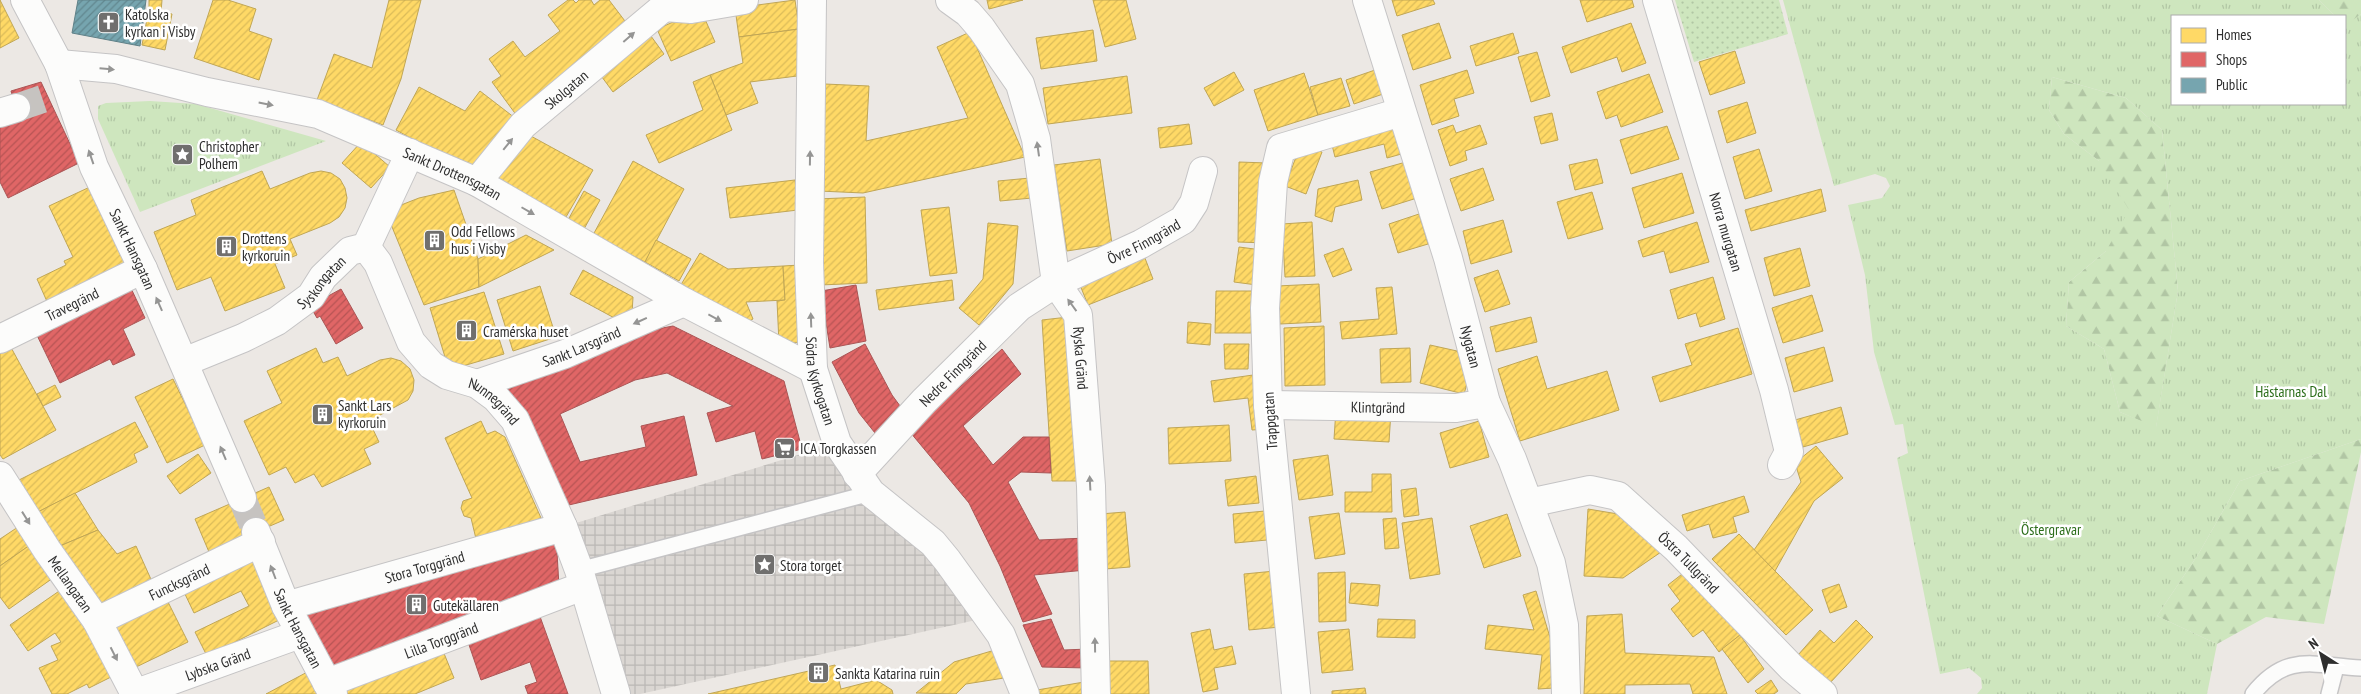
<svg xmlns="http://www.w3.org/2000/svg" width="2361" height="694" font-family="'PT Sans Narrow',sans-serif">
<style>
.grass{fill:url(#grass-dots)}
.forest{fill:url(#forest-firs)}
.park{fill:url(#park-tufts);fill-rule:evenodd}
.plaza{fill:url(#plaza-grid)}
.homes{fill:url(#homes-hatch);stroke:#c0a655}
.shops{fill:url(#shops-hatch);stroke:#ab5555}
.public{fill:url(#public-hatch);stroke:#608188}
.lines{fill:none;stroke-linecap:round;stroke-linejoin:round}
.minor-tunnel{stroke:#c6c3c0;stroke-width:28;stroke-dasharray:28 14;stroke-linecap:butt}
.service-casing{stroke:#c5c4c5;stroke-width:18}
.minor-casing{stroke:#c5c4c5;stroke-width:30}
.service{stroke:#fcfcfb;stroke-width:15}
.minor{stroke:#fcfcfb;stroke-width:28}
.oneway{fill:#959594}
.labels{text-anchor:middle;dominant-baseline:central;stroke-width:5;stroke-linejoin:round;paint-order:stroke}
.poi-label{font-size:15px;fill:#2e2e2e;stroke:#fff;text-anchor:start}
.street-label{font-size:15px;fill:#2e2e2e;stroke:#fff}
.park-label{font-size:15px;fill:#2c6e1b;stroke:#fff}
</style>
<defs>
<pattern id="grass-dots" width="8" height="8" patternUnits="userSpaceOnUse" patternTransform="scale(1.25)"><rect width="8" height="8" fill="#cee6be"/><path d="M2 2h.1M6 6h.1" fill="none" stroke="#b1c6a4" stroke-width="1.8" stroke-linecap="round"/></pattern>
<pattern id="forest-firs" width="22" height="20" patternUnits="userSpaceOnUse" patternTransform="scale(1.25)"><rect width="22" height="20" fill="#cee6be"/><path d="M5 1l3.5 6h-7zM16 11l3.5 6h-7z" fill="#b1c6a4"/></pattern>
<pattern id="park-tufts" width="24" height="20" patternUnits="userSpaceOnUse" patternTransform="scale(1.25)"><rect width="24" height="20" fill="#cee6be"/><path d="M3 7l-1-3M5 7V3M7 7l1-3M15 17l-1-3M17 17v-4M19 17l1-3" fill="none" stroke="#b1c6a4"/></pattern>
<pattern id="plaza-grid" width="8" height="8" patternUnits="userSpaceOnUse" patternTransform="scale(1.25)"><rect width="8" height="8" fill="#dad6d2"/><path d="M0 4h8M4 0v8" fill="none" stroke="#bbb8b5"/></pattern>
<pattern id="homes-hatch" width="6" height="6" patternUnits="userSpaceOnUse" patternTransform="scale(1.25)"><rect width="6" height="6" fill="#ffd966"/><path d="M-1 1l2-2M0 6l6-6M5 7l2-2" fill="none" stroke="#dbbb59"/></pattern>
<pattern id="shops-hatch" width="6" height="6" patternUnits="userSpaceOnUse" patternTransform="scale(1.25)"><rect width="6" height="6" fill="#e06666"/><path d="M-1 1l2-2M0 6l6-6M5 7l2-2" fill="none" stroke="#b65454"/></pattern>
<pattern id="public-hatch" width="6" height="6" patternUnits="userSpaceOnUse" patternTransform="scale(1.25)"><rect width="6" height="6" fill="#76a5af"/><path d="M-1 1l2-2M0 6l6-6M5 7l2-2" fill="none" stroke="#61878f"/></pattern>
</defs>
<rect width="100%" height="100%" fill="#ece8e4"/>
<!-- grass -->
<polygon class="grass" points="1675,0 1779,0 1788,34 1694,62"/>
<!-- forest -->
<g class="forest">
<polygon points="2319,0 2361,0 2361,14 2346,27 2345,16 2335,16"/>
<polygon points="2052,77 2126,98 2162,130 2178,291 2156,428 2120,412 2104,349 2066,326 2069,282 2106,251 2099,161 2064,134 2049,110"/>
<polygon points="2361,439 2361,452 2324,624 2266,617 2217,644 2157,616 2199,553 2240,481"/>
</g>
<!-- park -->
<g class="park">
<path d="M1783,0H2319L2335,16H2172V104H2345V26L2361,14V439L2240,481L2199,553L2157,616L2217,644L2207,694H1977L1982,688L1981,678L1969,668L1940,674L1897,458L1908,453L1903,424L1895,425L1874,352L1865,275L1848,205L1882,198L1890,186L1886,178L1875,174L1834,186ZM2052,77L2126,98L2162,130L2178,291L2156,427L2120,412L2104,349L2066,326L2069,282L2106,251L2129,210L2099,161L2064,134L2049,110Z"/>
<polygon points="150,101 196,104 326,141 140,212 98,119 98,106 106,103"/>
</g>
<!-- plaza -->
<polygon class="plaza" points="837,443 990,617 640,694 616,694 563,527"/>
<!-- homes -->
<g class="homes">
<polygon points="0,0 19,38 0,48"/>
<polygon points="149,0 162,0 161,12 149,9"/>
<polygon points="213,0 228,0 256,9 249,31 272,39 259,80 194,58"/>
<polygon points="389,0 421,0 401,79 383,125 317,100 334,54 372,68"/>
<polygon points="568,0 573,0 576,3 579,0 591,0 594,5 600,0 609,0 631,29 517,116 492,82 501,76 489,59 513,41 525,57 560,31 548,15"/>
<polygon points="795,0 799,29 739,37 735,8"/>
<polygon points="987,0 1023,0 989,9"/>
<polygon points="1093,0 1126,0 1136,39 1105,47"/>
<polygon points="1392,0 1433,0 1435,4 1397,16"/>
<polygon points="1580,0 1632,0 1634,7 1587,22"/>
<polygon points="149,9 172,14 165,50 142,45"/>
<polygon points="701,10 715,42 671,61 657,29"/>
<polygon points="1439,23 1451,58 1413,70 1402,35"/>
<polygon points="1631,23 1646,63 1622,72 1617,57 1571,73 1562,47"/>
<polygon points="799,29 805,75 750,82 758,103 726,115 710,75 743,63 739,37"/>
<polygon points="1093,30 1097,61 1041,69 1036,38"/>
<polygon points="648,32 664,54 613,92 596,69"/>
<polygon points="970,32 1025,157 863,193 819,191 825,84 869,86 866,141 968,118 937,47"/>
<polygon points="1513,33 1519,53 1476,66 1470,46"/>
<polygon points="1735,51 1745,83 1710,95 1699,62"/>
<polygon points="1537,52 1550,96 1531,102 1518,57"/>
<polygon points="1378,69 1386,93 1354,104 1346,80"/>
<polygon points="1467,70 1474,93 1454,99 1459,116 1432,125 1420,85"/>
<polygon points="1234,72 1244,90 1214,106 1204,88"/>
<polygon points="1304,73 1318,115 1268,131 1254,90"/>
<polygon points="1649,74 1663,112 1621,127 1617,115 1606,119 1597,92"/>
<polygon points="710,75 732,130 659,163 646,135 703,110 693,82"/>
<polygon points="1127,76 1132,113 1048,124 1043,88"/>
<polygon points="1341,78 1350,106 1318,115 1310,87"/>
<polygon points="419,87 465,111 480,91 515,118 473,172 396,130"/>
<polygon points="1747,102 1756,133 1727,143 1718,111"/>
<polygon points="1552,113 1558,140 1541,144 1534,117"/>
<polygon points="1396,119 1405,153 1387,158 1384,144 1335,157 1330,137"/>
<polygon points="1189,124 1192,144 1160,148 1158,128"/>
<polygon points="1453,125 1456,133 1480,125 1487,144 1465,151 1467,160 1450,166 1438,130"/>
<polygon points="1667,126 1679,159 1631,174 1620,140"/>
<polygon points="529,135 593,170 566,217 497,180 500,161"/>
<polygon points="361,142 390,167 371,188 342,163"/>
<polygon points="1301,144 1322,152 1306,194 1285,186"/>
<polygon points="1759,149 1772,191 1745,199 1733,157"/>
<polygon points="1100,159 1112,244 1067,251 1054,165"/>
<polygon points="1597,159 1603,183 1575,190 1569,165"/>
<polygon points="633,161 684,189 645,262 593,235"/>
<polygon points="1239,162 1267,163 1266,243 1238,242"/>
<polygon points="1406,162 1417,198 1382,209 1370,172"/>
<polygon points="1483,168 1494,200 1461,211 1450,179"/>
<polygon points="262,171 270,189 310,173 321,171 331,173 340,179 345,188 347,198 345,208 339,217 330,223 290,239 297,255 275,264 285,288 225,311 211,277 177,290 154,232 196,215 191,200"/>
<polygon points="1682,173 1694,213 1644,228 1632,188"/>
<polygon points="1030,178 1032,198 1000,201 998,181"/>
<polygon points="795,180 798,210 730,218 726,188"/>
<polygon points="1358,180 1362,200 1335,207 1332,222 1315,216 1318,189"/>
<polygon points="92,186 130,269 49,306 37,279 66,265 64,261 73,257 49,206"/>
<polygon points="1821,189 1826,211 1751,231 1745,210"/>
<polygon points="454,190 478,259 479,287 424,305 390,222 396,207 419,198"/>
<polygon points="584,191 600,200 584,229 568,220"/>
<polygon points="1592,192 1603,229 1568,239 1557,202"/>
<polygon points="865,197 867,283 820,285 817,199"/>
<polygon points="949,207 957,273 930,276 921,210"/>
<polygon points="1419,214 1428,244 1398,253 1389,224"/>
<polygon points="1503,220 1512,252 1471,264 1463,231"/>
<polygon points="1312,222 1315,276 1285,277 1282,224"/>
<polygon points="1697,222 1709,262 1670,273 1664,251 1643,257 1638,241"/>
<polygon points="988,223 1018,226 1013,284 979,325 959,308 983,279"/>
<polygon points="526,235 554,250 479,287 478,259"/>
<polygon points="656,240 691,259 679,281 645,262"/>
<polygon points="1239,247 1262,250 1257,285 1234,282"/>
<polygon points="1343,248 1352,270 1333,277 1324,255"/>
<polygon points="1800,248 1810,286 1774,296 1764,258"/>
<polygon points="700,253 728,269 783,266 785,300 746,302 753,319 742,325 679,288"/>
<polygon points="1143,253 1153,279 1088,305 1078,280"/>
<polygon points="800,265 804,342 779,343 777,301 785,300 783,266"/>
<polygon points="583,270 633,297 632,314 620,321 570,294"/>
<polygon points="1498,270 1510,304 1485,312 1474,278"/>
<polygon points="1713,277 1725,319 1700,327 1696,313 1678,319 1670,290"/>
<polygon points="952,280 954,300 879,310 876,290"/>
<polygon points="1319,284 1321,322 1280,324 1277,286"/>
<polygon points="540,286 556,337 513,351 497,300"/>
<polygon points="1392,287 1397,334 1342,339 1340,322 1379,319 1376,288"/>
<polygon points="1216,291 1257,291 1256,333 1215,333"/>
<polygon points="484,292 504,354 449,370 430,308"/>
<polygon points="1812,295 1823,331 1783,343 1772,308"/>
<polygon points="1077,316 1084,481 1052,481 1042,320"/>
<polygon points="1531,317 1537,342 1496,352 1490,327"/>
<polygon points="1188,322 1211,324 1210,345 1187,343"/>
<polygon points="1324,326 1325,385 1285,386 1284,328"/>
<polygon points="1738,328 1752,374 1660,402 1652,377 1692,365 1685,344"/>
<polygon points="8,342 56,430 3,459 0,455 0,346"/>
<polygon points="1224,344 1249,344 1248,369 1225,369"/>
<polygon points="1430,345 1457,351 1470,373 1464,394 1420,383"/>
<polygon points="1824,347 1833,381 1794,392 1785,358"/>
<polygon points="316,348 323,363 338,357 347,376 380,360 391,358 401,361 410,369 414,380 413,391 408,400 369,421 379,442 364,449 371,464 322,487 314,474 295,483 286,467 269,475 244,421 282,403 267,371"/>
<polygon points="1410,348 1411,382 1381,383 1380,349"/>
<polygon points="1537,356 1547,389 1607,371 1619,410 1520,441 1498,369"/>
<polygon points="1260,374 1267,429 1252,430 1248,398 1214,402 1211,381"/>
<polygon points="173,379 205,445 167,463 135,397"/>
<polygon points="55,385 61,397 43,406 37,394"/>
<polygon points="1841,407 1848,434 1803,447 1795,420"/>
<polygon points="1336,409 1391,411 1389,442 1334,439"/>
<polygon points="481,421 487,434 495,431 505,437 541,518 534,521 536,528 477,543 471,518 464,516 461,508 463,501 472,498 445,438"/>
<polygon points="1479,421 1489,457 1450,468 1440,433"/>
<polygon points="135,422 148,447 134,454 137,462 34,514 17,481"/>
<polygon points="1229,425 1231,461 1169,464 1168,428"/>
<polygon points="1816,446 1843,478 1814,501 1775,571 1754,550 1801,482 1795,463"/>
<polygon points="198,454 211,473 180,494 167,476"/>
<polygon points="1328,455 1333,495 1299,500 1293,460"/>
<polygon points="1372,474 1391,474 1392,512 1345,512 1345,492 1372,492"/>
<polygon points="1256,476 1259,503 1228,506 1225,480"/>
<polygon points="269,487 284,520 209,552 195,519"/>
<polygon points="1416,488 1419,515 1404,517 1401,490"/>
<polygon points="75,493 98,530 55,548 34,514"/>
<polygon points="1744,496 1749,512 1733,517 1737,532 1713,538 1709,524 1687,531 1682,515"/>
<polygon points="1588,509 1618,514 1664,550 1623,578 1584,576"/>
<polygon points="1265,511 1267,540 1235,543 1233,514"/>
<polygon points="1125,512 1130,567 1105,569 1100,514"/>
<polygon points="1339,513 1345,554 1315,559 1309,517"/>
<polygon points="1507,514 1521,556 1484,568 1470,526"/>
<polygon points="1396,518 1399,548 1385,549 1383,519"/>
<polygon points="1432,518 1440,574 1410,579 1402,523"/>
<polygon points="18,527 30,545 0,566 0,539"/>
<polygon points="98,530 117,554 136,546 154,586 102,610 55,548"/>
<polygon points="1739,534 1813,610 1786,635 1712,559"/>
<polygon points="30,545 53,578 9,609 0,597 0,566"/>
<polygon points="252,559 281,619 207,656 195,632 249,606 241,591 194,613 184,592"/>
<polygon points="1275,571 1280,627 1249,630 1244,574"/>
<polygon points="1686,571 1740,635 1719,652 1703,630 1693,637 1671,609 1680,601 1668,585"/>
<polygon points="1345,572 1346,621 1319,622 1318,573"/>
<polygon points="1351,583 1380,585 1378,606 1349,603"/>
<polygon points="1839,584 1847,607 1830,613 1822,590"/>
<polygon points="65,587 117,674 89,688 87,684 67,694 52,694 39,668 58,660 51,646 61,642 55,633 28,651 10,625"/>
<polygon points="1536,591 1555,654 1554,688 1538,689 1542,655 1485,649 1488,625 1534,630 1523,595"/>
<polygon points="165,596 188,642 134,668 112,622"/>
<polygon points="1622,614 1625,653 1714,657 1727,694 1693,694 1690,684 1625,685 1625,694 1584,694 1587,616"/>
<polygon points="1378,619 1415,620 1415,638 1377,637"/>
<polygon points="1856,620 1873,637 1829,684 1798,655 1820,630 1834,643"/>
<polygon points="1210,629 1214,650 1232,646 1236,664 1214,668 1218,689 1203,692 1191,633"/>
<polygon points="1349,629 1353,670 1322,673 1318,632"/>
<polygon points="1740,635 1764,669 1748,683 1722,649"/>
<polygon points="441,646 454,678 415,694 346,694 344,690"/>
<polygon points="995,650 1004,678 966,684 956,694 916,693 954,662"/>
<polygon points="1108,661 1148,661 1149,694 1109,694"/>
<polygon points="835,665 841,689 876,680 892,690 893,694 708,694"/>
<polygon points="313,669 326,694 266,694"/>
<polygon points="1771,680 1778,691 1774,694 1758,694 1755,691"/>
<polygon points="1084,682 1085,694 1039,694 1037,690"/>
<polygon points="1365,688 1366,694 1332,694 1332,691"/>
</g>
<!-- shops -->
<g class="shops">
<polygon points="41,82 79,163 8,198 0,182 0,117 17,112 11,91"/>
<polygon points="129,284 145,318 123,329 135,355 113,365 110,359 60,383 33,327"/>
<polygon points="856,285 866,341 830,348 821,291"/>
<polygon points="341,289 363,328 336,344 320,316 317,318 310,306"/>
<polygon points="673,326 784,381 802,449 762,459 755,431 716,442 707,413 733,406 667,373 635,380 560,414 580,462 646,447 641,426 684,416 697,475 556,508 507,387 620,336"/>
<polygon points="865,344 892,395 903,410 875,433 859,413 832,362"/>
<polygon points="1002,349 1021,374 963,426 993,465 1023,437 1049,437 1051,473 1021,472 1008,482 1039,540 1087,538 1086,570 1034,575 1052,614 1023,622 1000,566 969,503 910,432"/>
<polygon points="556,536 559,586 331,671 304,614"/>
<polygon points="538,611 568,694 528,694 525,686 537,682 530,662 481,680 466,636"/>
<polygon points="1051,619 1064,650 1088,649 1088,668 1042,667 1023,625"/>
</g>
<!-- public -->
<polygon class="public" points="78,0 146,0 140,46 72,33"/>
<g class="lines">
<!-- minor-tunnel -->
<g class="minor-tunnel">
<polyline points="16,108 48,97"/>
<polyline points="242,498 256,532"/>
</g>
<defs>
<g id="service">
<polyline points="579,570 871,493"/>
<path d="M2253,694C2287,651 2315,666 2361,668"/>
<polyline points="2329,694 2336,667"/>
</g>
<g id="minor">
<path id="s1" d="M25,0L59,64L94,167L143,269L242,498"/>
<path id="s2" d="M812,0L809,263L813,369L837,443L871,493L933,543L947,560L1001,635L1025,694"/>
<path id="s3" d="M950,0L968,13L981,28L1020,84L1036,139L1056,283L1078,315L1091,486L1096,694"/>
<path id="s4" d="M1367,0L1448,258L1486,403L1512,459L1551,563L1564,625L1566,694"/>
<path id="s5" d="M1657,0L1774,390L1789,452L1782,465"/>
<polyline points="664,7 691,9 744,0"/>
<path id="s6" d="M59,64L116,69L207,92L318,114L477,182L684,302L813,369"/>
<polyline points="0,113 16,108"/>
<path id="s7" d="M477,182L523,125L664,7"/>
<path id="s8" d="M366,247L378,263L411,342L431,365L447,375L477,384L496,398L515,420L563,527L579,570L616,694"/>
<path id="s9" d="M0,339L143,269"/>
<path id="s10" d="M184,362L243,338L277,321L311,296L323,277L350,251L366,247L410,153"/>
<path id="s11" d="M477,384L565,354L684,302"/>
<path id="s12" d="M1268,405L1456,408L1486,403"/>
<path id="s13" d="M857,474L924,401L1019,307L1056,283L1141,244L1183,220L1194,203L1203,171"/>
<path id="s14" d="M0,476L47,550L97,621L135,694"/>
<path id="s15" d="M1529,503L1590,490L1618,496L1676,548L1792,668L1823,694"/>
<path id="s16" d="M256,532L286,606L333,694"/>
<path id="s17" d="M286,606L563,527"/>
<path id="s18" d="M97,621L261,542"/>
<path id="s19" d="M327,683L583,586"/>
<path id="s20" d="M134,694L300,634"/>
<polyline points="1296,694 1268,405 1265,308 1273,182 1281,148 1401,112"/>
</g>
</defs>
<!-- service casing -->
<use href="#service" class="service-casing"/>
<!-- minor casing -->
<use href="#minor" class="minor-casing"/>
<!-- service -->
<use href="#service" class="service"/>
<!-- minor -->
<use href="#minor" class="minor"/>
</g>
<!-- one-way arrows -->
<defs><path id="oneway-solid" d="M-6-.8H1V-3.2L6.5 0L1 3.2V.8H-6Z" transform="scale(1.25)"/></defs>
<g class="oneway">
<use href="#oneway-solid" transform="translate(629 37) rotate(-41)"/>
<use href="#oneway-solid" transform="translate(107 69) rotate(5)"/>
<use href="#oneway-solid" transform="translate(266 104) rotate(11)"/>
<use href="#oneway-solid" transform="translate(508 144) rotate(-51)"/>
<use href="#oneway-solid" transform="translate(1038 149) rotate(-98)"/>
<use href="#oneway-solid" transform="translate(91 157) rotate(-109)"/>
<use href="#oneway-solid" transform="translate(810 158) rotate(-89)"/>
<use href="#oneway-solid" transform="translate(528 211) rotate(30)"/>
<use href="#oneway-solid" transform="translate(159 304) rotate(-114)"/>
<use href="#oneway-solid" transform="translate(1072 305) rotate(-126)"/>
<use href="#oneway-solid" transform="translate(715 318) rotate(28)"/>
<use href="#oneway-solid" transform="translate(811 320) rotate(-92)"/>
<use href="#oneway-solid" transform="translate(640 321) rotate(156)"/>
<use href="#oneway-solid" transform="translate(223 453) rotate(-113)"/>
<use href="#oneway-solid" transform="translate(1090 483) rotate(-93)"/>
<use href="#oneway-solid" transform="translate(26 518) rotate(58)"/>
<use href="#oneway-solid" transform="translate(273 572) rotate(-111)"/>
<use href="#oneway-solid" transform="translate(1095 645) rotate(-91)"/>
<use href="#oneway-solid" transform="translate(114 654) rotate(63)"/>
</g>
<!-- icons -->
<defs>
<symbol id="church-square" viewBox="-11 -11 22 22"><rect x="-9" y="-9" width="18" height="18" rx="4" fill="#706f6e" stroke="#fff"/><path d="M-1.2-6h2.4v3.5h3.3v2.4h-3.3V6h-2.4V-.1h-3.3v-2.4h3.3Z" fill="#fff"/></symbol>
<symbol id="sight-square" viewBox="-11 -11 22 22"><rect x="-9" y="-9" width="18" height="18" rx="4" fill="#706f6e" stroke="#fff"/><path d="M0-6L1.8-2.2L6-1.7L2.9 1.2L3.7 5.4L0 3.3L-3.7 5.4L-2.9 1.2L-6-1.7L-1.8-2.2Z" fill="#fff"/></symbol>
<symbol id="building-square" viewBox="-11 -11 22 22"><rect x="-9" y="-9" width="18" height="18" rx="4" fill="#706f6e" stroke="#fff"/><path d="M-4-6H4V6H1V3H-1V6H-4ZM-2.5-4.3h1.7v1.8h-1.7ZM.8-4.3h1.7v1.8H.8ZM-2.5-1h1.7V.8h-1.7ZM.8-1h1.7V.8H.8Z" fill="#fff"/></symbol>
<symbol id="supermarket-square" viewBox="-11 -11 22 22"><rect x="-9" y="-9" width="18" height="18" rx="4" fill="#706f6e" stroke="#fff"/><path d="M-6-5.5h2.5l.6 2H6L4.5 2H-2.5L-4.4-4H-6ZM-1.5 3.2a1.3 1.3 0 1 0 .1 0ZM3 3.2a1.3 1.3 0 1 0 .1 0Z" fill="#fff"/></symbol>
</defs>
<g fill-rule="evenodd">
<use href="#church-square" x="96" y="10" width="25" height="25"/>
<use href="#sight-square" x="170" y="142" width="25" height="25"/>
<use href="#building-square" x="422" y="228" width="25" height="25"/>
<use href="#building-square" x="214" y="234" width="25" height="25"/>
<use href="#building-square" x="454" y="318" width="25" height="25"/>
<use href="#building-square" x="310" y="402" width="25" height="25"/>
<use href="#supermarket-square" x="772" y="436" width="25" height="25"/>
<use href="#sight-square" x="752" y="552" width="25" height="25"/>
<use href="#building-square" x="404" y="592" width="25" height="25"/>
<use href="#building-square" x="806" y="660" width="25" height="25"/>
</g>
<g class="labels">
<!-- poi labels -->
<g class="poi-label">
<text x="125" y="14">Katolska<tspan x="125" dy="17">kyrkan i Visby</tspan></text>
<text x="199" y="146">Christopher<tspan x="199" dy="17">Polhem</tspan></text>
<text x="451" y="231">Odd Fellows<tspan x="451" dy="17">hus i Visby</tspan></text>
<text x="242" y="238">Drottens<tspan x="242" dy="17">kyrkoruin</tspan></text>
<text x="483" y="331">Cramérska huset</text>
<text x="338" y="405">Sankt Lars<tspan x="338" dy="17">kyrkoruin</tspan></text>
<text x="800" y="448">ICA Torgkassen</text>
<text x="780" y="565">Stora torget</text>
<text x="433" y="605">Gutekällaren</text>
<text x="835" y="673">Sankta Katarina ruin</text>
</g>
<!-- street labels -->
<g class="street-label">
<text stroke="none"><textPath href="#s7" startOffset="129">Skolgatan</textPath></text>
<text stroke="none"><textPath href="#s6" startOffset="411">Sankt Drottensgatan</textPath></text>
<text stroke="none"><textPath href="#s5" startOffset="242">Norra murgatan</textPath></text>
<text stroke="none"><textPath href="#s13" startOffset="374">Övre Finngränd</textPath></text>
<text stroke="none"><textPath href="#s1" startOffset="272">Sankt Hansgatan</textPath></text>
<text stroke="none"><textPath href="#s10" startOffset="161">Syskongatan</textPath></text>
<text stroke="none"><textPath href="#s9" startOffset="80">Travegränd</textPath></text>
<text stroke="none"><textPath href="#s11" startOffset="111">Sankt Larsgränd</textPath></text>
<text stroke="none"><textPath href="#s4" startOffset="362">Nygatan</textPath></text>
<text stroke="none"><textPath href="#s3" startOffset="395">Ryska Gränd</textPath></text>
<text stroke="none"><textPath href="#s13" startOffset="139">Nedre Finngränd</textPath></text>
<text stroke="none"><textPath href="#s2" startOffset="382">Södra Kyrkogatan</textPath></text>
<text stroke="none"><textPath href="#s8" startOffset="210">Nunnegränd</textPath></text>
<text stroke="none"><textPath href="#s12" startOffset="110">Klintgränd</textPath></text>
<text transform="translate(1270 421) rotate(-94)">Trappgatan</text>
<text stroke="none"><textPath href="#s15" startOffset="188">Östra Tullgränd</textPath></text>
<text stroke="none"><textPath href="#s17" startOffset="144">Stora Torggränd</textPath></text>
<text stroke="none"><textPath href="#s18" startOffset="91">Funcksgränd</textPath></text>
<text stroke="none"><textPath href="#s14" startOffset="129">Mellangatan</textPath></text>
<text stroke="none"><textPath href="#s16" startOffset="105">Sankt Hansgatan</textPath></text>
<text stroke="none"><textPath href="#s19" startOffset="122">Lilla Torggränd</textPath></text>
<text stroke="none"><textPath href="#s20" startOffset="89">Lybska Gränd</textPath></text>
</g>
<!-- park labels -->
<g class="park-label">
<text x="2291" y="391">Hästarnas Dal</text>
<text x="2051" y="529">Östergravar</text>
</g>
</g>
<!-- legend -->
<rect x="2171" y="15" width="175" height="90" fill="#ffffff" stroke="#ababab"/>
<rect x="2181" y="28" width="25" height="15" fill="#ffd966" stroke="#ababab"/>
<text x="2216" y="40" font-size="15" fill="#2e2e2e">Homes</text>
<rect x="2181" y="52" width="25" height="15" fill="#e06666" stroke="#ababab"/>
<text x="2216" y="65" font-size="15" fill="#2e2e2e">Shops</text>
<rect x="2181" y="78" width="25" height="15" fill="#76a5af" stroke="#ababab"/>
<text x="2216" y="90" font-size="15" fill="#2e2e2e">Public</text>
<!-- north arrow -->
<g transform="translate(2321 654) rotate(324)" stroke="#ffffff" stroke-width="4" paint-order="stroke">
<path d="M0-4L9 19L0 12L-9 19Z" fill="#2e2e2e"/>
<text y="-8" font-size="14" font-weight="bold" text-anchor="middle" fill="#2e2e2e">N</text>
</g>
</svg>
